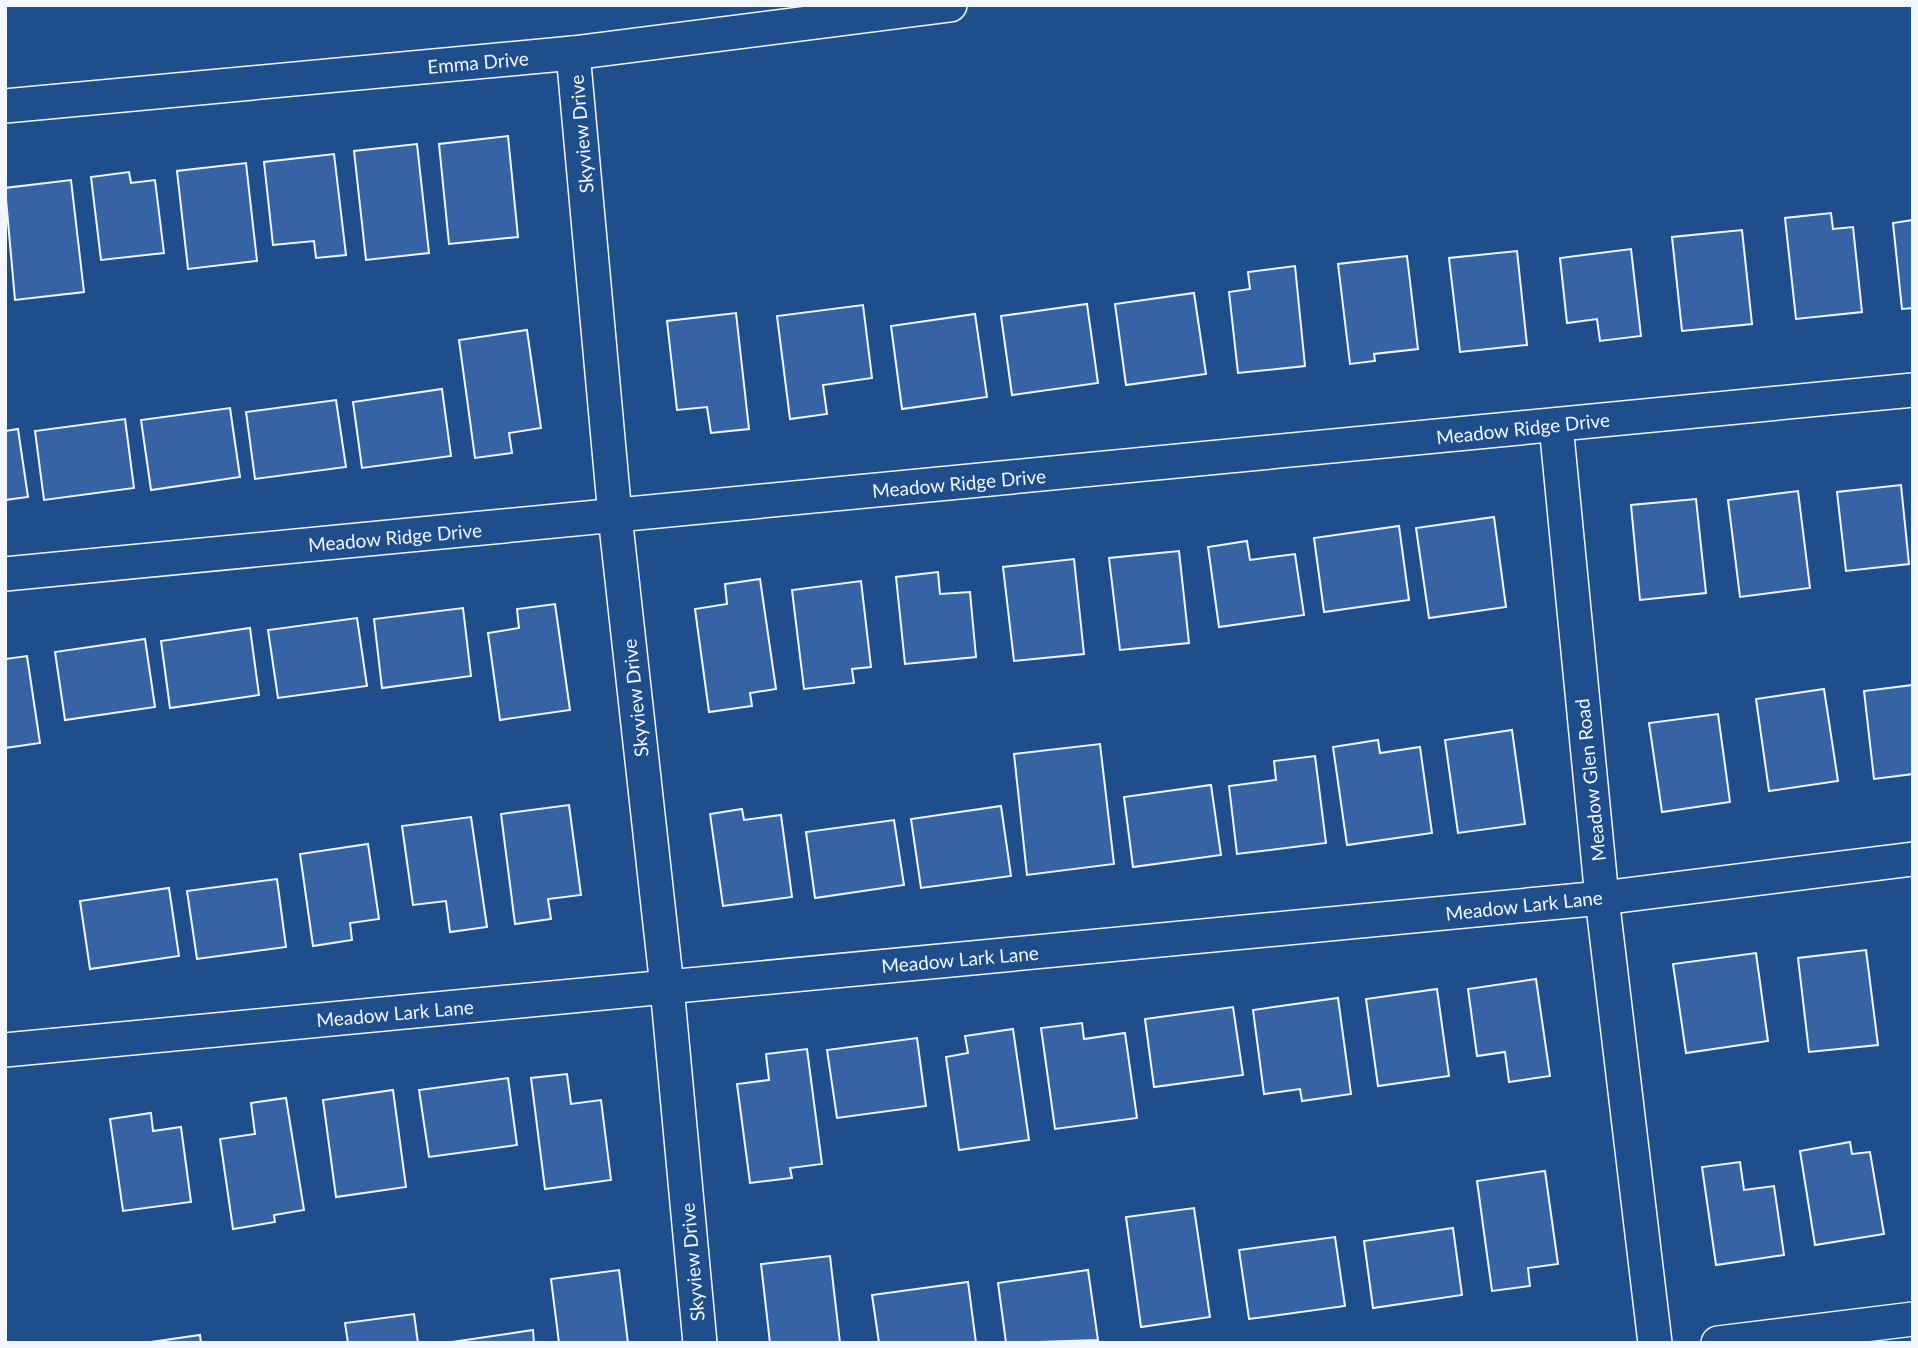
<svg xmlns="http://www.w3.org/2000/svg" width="1918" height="1348" font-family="Lato,sans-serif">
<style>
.building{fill:#3563a3;stroke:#f2f6ff;stroke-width:2}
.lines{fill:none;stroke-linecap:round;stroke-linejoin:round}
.minor-casing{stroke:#f2f6ff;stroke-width:36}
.minor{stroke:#1f4e8c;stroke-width:33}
.labels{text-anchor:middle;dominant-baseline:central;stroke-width:5;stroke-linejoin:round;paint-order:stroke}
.street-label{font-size:19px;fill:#f2f6ff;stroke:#1f4e8c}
</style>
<rect width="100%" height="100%" fill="#1f4e8c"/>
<!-- building -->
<g class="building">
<polygon points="508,136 518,237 449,244 439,144"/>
<polygon points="417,144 429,253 366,260 354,151"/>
<polygon points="334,154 346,255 316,258 314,241 273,245 264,162"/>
<polygon points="246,163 257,261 188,269 177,171"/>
<polygon points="129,172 131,183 155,180 164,253 101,260 91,177"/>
<polygon points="71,180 84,292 15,300 5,188"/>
<polygon points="1831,213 1833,229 1853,227 1862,312 1796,319 1785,218"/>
<polygon points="1913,220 1913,308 1902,309 1893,223"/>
<polygon points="1742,230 1752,324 1682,331 1672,237"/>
<polygon points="1631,249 1641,336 1600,341 1597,319 1567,323 1560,258"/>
<polygon points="1517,251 1527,345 1460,352 1449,258"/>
<polygon points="1407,256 1418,349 1374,354 1375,361 1350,364 1338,264"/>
<polygon points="1295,266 1305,366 1238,373 1229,292 1250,289 1248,272"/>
<polygon points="1194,293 1206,374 1126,385 1115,304"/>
<polygon points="1087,304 1098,383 1012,395 1001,316"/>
<polygon points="863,305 872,378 823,385 827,414 790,419 777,316"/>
<polygon points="736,313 749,429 711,433 707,407 677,410 667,321"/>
<polygon points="975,314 987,397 902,409 891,326"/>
<polygon points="527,330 541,428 509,433 512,453 475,458 459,340"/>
<polygon points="442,389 451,456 362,468 353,402"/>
<polygon points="336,400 346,467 255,479 246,412"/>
<polygon points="230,408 240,477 151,490 141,420"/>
<polygon points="125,419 134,488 44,500 35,431"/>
<polygon points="18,429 28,497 5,500 5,431"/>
<polygon points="1901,485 1909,564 1846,571 1837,492"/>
<polygon points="1798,491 1810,588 1740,597 1728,500"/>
<polygon points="1696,499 1706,593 1640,600 1631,505"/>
<polygon points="1494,517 1506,607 1429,618 1416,528"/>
<polygon points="1399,526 1409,600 1324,612 1314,538"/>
<polygon points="1247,541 1250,560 1295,554 1304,615 1219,627 1208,547"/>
<polygon points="1179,551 1189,643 1120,650 1109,558"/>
<polygon points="1074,559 1084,654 1014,661 1003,567"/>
<polygon points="938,572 940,594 970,592 976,657 905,664 896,577"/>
<polygon points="760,579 776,689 750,693 752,706 709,712 695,609 727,604 725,584"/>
<polygon points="861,581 871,667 852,669 854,683 804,689 792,590"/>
<polygon points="555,604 570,710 500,720 488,633 519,628 517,609"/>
<polygon points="463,608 471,676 382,688 374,619"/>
<polygon points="357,618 367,686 278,698 268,630"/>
<polygon points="250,628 259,695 170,708 161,641"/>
<polygon points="145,639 155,707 65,720 55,652"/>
<polygon points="27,656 40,743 5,748 5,659"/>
<polygon points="1913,685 1913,774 1874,779 1864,691"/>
<polygon points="1824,689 1838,781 1769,791 1756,699"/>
<polygon points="1718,714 1730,802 1662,812 1649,723"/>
<polygon points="1512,730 1525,824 1458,833 1445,740"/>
<polygon points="1378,740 1380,753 1420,747 1432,833 1347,845 1333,747"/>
<polygon points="1100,744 1114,864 1027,875 1014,754"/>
<polygon points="1315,756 1326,843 1237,854 1229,786 1276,780 1274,761"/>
<polygon points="1211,785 1221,855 1133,867 1124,797"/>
<polygon points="569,805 581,895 548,899 551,919 515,924 501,814"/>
<polygon points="1001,806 1011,876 921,888 911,819"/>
<polygon points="742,809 744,820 781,815 792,897 723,906 710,814"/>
<polygon points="471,817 487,927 450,932 446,901 413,905 402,826"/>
<polygon points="894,820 904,885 815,898 806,832"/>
<polygon points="368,844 379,919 350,923 352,940 313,946 300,854"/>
<polygon points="277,879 286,947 197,959 187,891"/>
<polygon points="169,888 179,956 90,969 80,901"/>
<polygon points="1866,950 1878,1045 1809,1052 1798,958"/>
<polygon points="1756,953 1768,1041 1686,1053 1673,964"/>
<polygon points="1536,979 1550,1076 1509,1082 1505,1052 1477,1056 1468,989"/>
<polygon points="1437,989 1449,1076 1378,1086 1366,999"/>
<polygon points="1338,998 1351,1094 1302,1101 1300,1089 1264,1094 1253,1010"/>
<polygon points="1233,1007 1243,1075 1154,1087 1145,1019"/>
<polygon points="1082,1023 1084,1039 1125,1033 1137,1118 1055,1129 1041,1028"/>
<polygon points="1013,1029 1029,1140 959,1150 946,1057 968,1053 965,1036"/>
<polygon points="917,1038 926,1106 837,1118 827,1050"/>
<polygon points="807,1049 822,1164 790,1168 792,1178 750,1183 737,1084 769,1080 766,1054"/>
<polygon points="567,1074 571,1104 601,1100 611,1180 545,1189 531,1078"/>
<polygon points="508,1078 517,1145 429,1157 419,1090"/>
<polygon points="393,1090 406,1187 336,1197 323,1100"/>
<polygon points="286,1098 304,1210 274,1215 275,1222 233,1229 220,1139 255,1134 251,1103"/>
<polygon points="151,1113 153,1131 181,1127 191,1202 123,1211 110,1119"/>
<polygon points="1850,1142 1852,1154 1870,1152 1884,1234 1815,1245 1800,1151"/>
<polygon points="1740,1162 1744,1190 1774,1186 1784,1255 1716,1265 1702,1167"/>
<polygon points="1545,1171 1558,1264 1528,1268 1530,1286 1492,1291 1477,1181"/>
<polygon points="1194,1208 1210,1317 1141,1327 1126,1217"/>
<polygon points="1453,1228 1462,1295 1373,1308 1364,1241"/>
<polygon points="1335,1237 1345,1306 1249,1319 1239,1250"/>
<polygon points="830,1256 840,1343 770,1343 761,1264"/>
<polygon points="619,1270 628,1343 559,1343 551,1279"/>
<polygon points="1088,1270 1098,1340 1006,1343 998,1283"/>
<polygon points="968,1282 976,1343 879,1343 872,1295"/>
<polygon points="414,1314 418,1343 348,1343 345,1323"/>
<polygon points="533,1330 534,1343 445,1343"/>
<polygon points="200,1335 201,1343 144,1343"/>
</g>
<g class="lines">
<defs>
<g id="minor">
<polyline points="573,53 615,516 667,987 700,1343"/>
<polyline points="5,106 573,53 950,5"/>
<polyline points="1556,425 1602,898 1655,1343"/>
<polyline points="5,574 1913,390"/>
<polyline points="5,1050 1602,898 1913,859"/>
<polyline points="1718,1343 1913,1319"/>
</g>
</defs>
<!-- minor casing -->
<use href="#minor" class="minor-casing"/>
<!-- minor -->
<use href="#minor" class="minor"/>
</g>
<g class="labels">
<!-- street labels -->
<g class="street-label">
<text transform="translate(478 62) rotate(-5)">Emma Drive</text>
<text transform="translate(581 134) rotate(-95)">Skyview Drive</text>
<text transform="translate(1523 428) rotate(-6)">Meadow Ridge Drive</text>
<text transform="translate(959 483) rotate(-5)">Meadow Ridge Drive</text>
<text transform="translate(395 537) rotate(-5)">Meadow Ridge Drive</text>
<text transform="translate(635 698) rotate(-96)">Skyview Drive</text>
<text transform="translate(1590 780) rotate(-96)">Meadow Glen Road</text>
<text transform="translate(1524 905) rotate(-6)">Meadow Lark Lane</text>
<text transform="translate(960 959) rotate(-5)">Meadow Lark Lane</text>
<text transform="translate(395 1013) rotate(-5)">Meadow Lark Lane</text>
<text transform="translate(692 1262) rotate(-95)">Skyview Drive</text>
</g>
</g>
<!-- border -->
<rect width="1918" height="1348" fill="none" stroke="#f2f6ff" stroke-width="14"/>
</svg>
